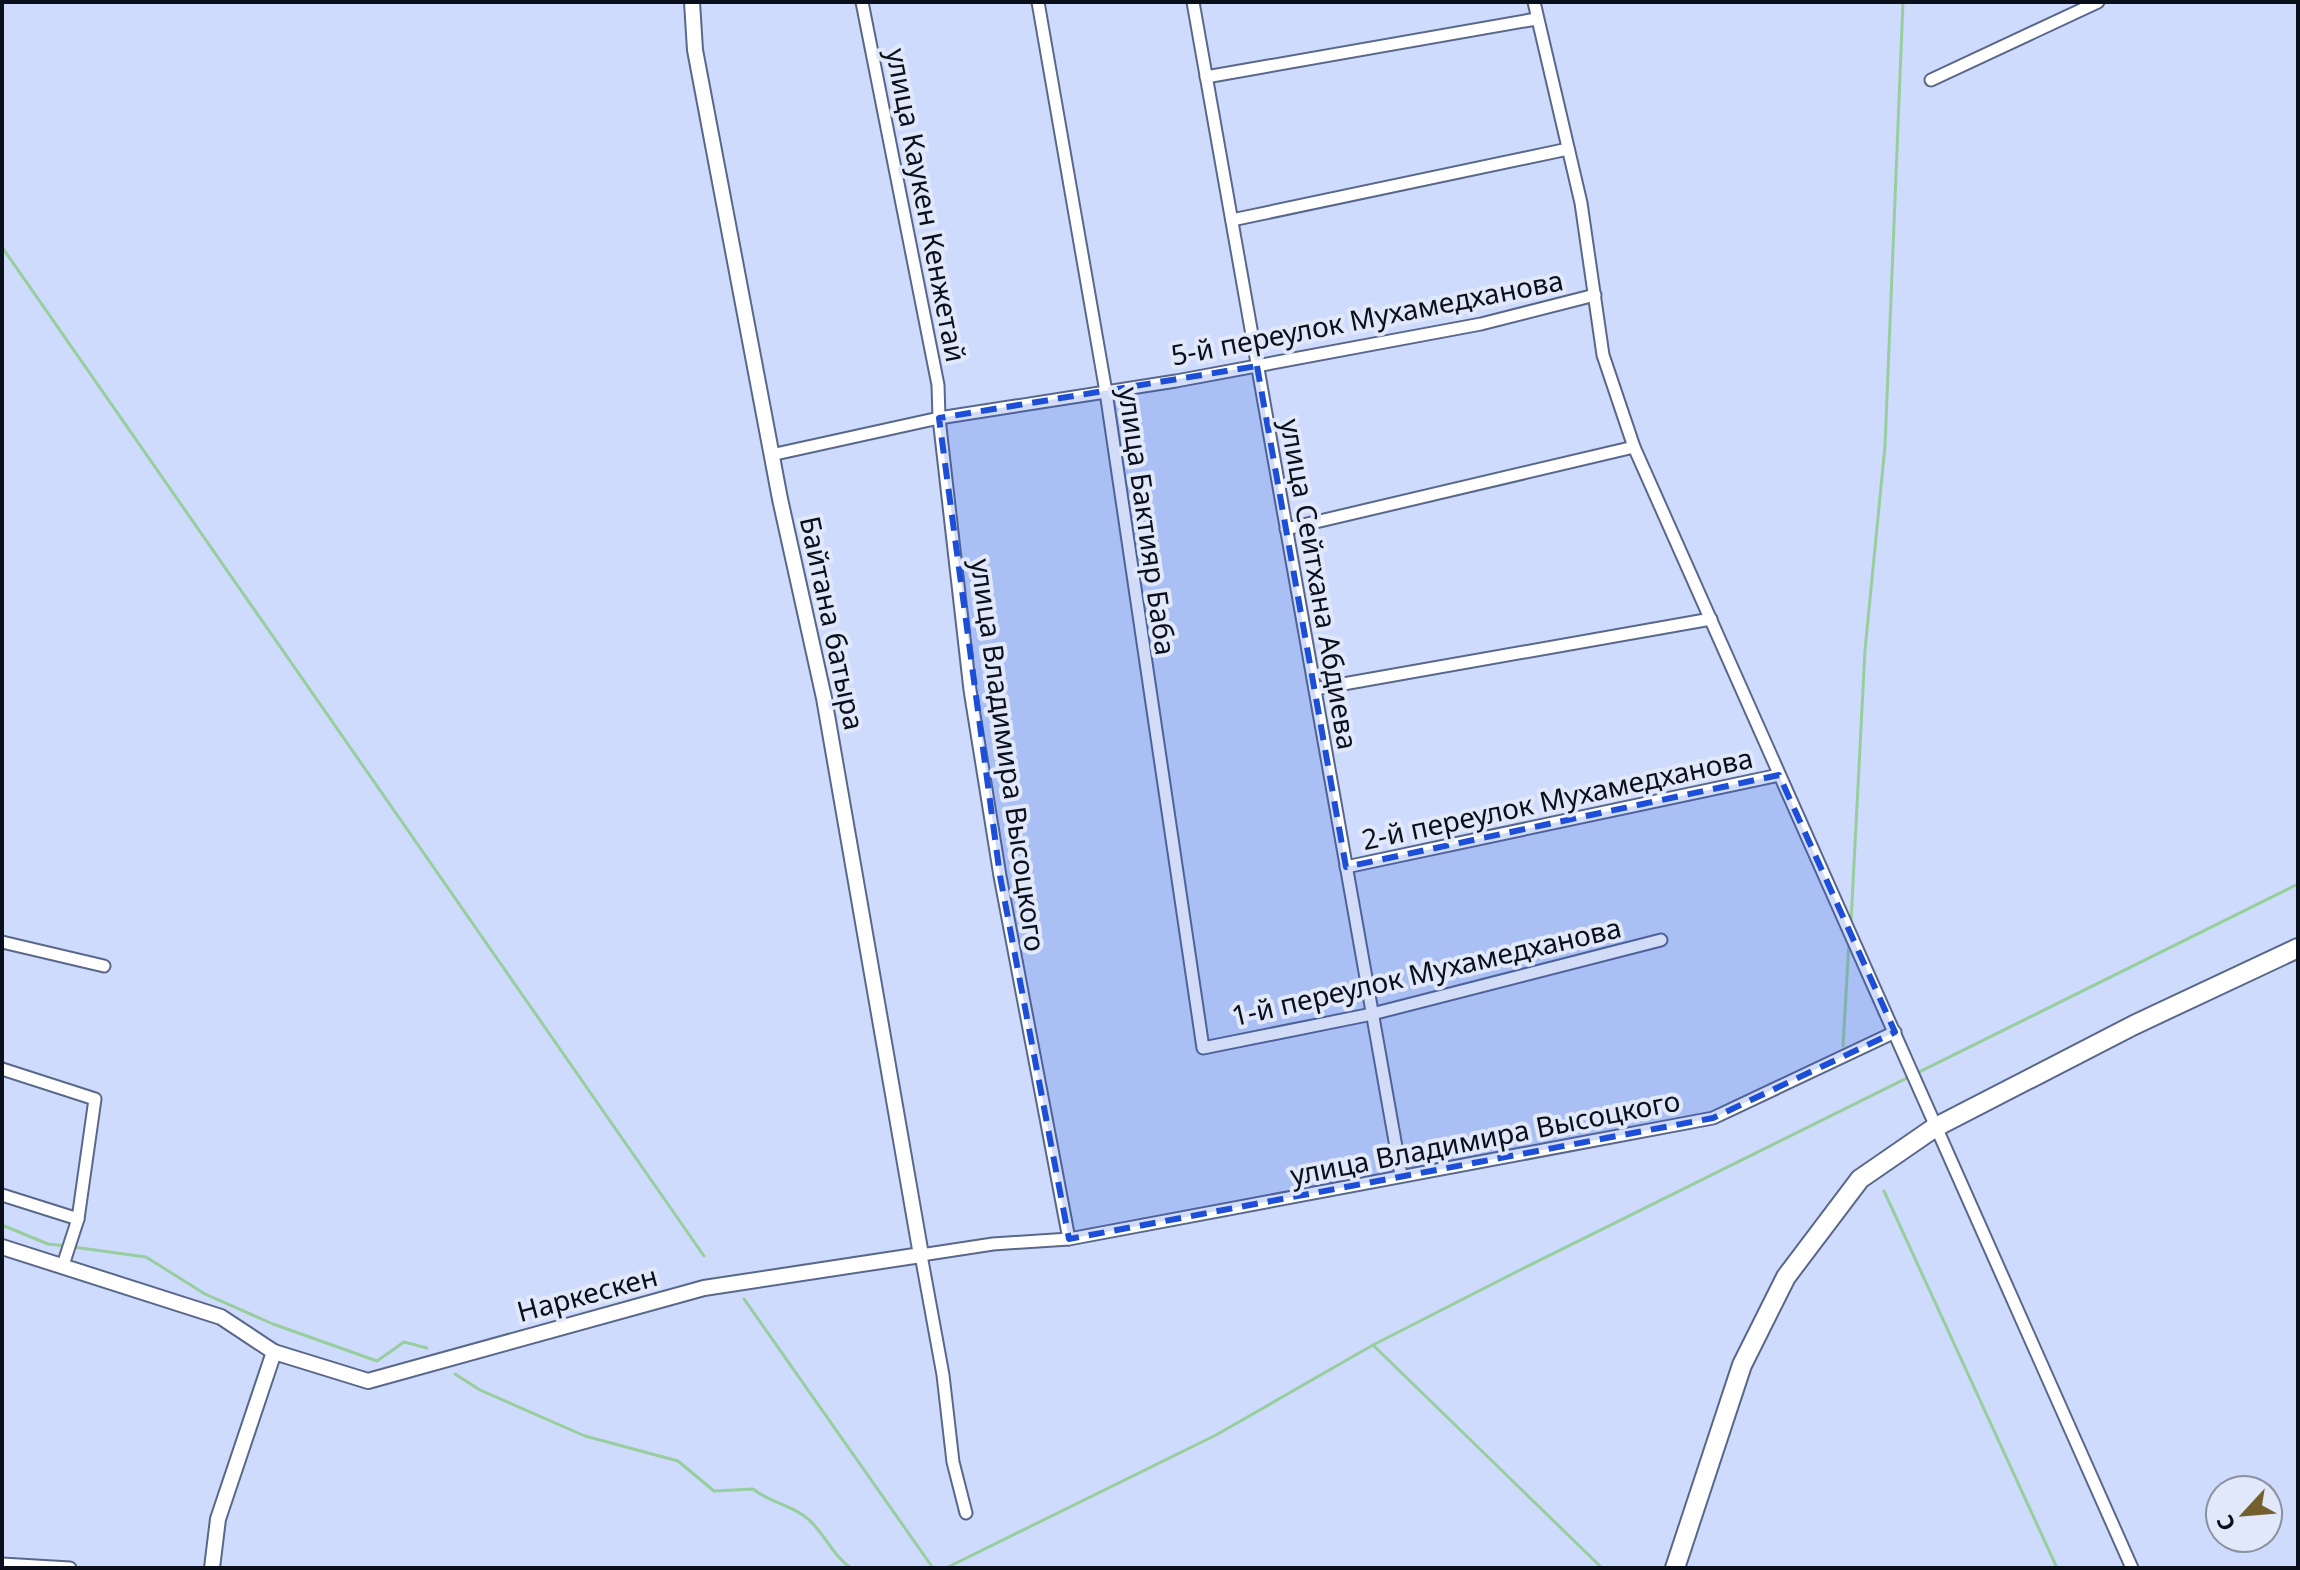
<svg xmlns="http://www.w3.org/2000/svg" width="2300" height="1570" font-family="'Noto Sans',sans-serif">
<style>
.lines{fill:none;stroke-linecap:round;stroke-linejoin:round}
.stream{stroke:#98ce9e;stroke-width:3}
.minor-casing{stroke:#59678b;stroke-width:15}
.tertiary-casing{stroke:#59678b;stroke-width:18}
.primary-casing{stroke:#59678b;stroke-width:22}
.minor{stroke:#fff;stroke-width:11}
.tertiary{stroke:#fff;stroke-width:14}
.primary{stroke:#fff;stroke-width:18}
.marked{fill:#1d4ed8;fill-opacity:0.2;stroke:#1d4ed8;stroke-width:6;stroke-dasharray:16 10;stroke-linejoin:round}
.labels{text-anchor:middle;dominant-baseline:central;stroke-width:8;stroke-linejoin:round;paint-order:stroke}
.street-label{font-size:28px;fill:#0a0f1c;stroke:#e1e8f9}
</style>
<rect width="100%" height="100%" fill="#cedbfc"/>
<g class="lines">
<!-- stream -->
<g class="stream">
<polyline points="2,247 704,1256"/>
<polyline points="1851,922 1865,650 1885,446 1903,2"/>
<polyline points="1843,1046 1849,942"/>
<polyline points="1884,1191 2057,1568"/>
<polyline points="2,1225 48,1244 66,1246"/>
<polyline points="73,1247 146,1257 205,1294 273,1324 377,1361 404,1342 427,1348"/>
<polyline points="744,1299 933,1568"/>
<polyline points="1373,1345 1602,1568"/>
<path d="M455,1374L480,1390L585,1436L678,1461L714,1491L753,1489C770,1503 795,1506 809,1520C825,1534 833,1556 851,1568"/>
<polyline points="946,1568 1216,1435 1373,1345 1522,1269 2298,884"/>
</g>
<defs>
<g id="minor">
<polyline points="862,2 938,385 939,418 970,690 1000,876 1069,1239"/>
<polyline points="1038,2 1106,392 1203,1048 1372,1014 1661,940"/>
<polyline points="1193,2 1401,1175"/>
<polyline points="1534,2 1581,203 1603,355 1634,447 2132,1568"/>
<polyline points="1206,77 1536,19"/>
<polyline points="1931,80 2098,2"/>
<polyline points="1232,220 1568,149"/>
<polyline points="771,455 939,418 1176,381 1481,324 1595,295"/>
<polyline points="1286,529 1634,447"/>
<polyline points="1315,689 1711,619"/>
<polyline points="1346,867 1779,775"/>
<polyline points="2,942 104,966"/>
<polyline points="2,1069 95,1099 78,1219 63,1265"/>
<polyline points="2,1195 78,1219"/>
<polyline points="966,1513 953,1462 943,1375 921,1255 993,1244 1069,1239 1713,1118 1895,1032"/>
<polyline points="2,1564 70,1568"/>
</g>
<g id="tertiary">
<polyline points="2,1247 221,1317 274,1352 368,1381 704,1288 921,1255 824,698 780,499 695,50 692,2"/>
<polyline points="212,1568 218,1519 274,1352"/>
</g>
<polyline id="primary" points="1675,1568 1742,1365 1786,1277 1860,1179 1934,1128 2134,1025 2298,948"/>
</defs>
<!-- minor casing -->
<use href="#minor" class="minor-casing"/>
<!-- tertiary casing -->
<use href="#tertiary" class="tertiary-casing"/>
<!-- primary casing -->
<use href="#primary" class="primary-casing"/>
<!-- minor -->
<use href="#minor" class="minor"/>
<!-- tertiary -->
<use href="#tertiary" class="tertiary"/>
<!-- primary -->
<use href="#primary" class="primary"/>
</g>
<!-- marked area -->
<path class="marked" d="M1257,366L1346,867L1779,775L1895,1032L1713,1118L1069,1239L1000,876L939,418Z"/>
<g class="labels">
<!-- street labels -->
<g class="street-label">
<text transform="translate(927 205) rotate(79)">улица Каукен Кенжетай</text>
<text transform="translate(1367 317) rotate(-11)">5-й переулок Мухамедханова</text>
<text transform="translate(1148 521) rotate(82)">улица Бактияр Баба</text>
<text transform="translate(1320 584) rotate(80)">улица Сейтхана Абдиева</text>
<text transform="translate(833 623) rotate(78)">Байтана батыра</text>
<text transform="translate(1009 755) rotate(82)">улица Владимира Высоцкого</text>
<text transform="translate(1557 798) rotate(-12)">2-й переулок Мухамедханова</text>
<text transform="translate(1426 971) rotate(-13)">1-й переулок Мухамедханова</text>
<text transform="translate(1485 1137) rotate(-11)">улица Владимира Высоцкого</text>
<text transform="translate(587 1293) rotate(-15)">Наркескен</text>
</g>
</g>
<!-- border -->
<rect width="2300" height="1570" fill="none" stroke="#0a0f1c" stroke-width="8"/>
<!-- north arrow -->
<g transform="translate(2244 1514) rotate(244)"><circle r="38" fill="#e1e8f9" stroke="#8b91a1" stroke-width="2"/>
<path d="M0-6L14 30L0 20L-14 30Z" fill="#73602e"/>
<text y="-12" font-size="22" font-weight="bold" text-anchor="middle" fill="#0a0f1c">С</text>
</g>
</svg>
